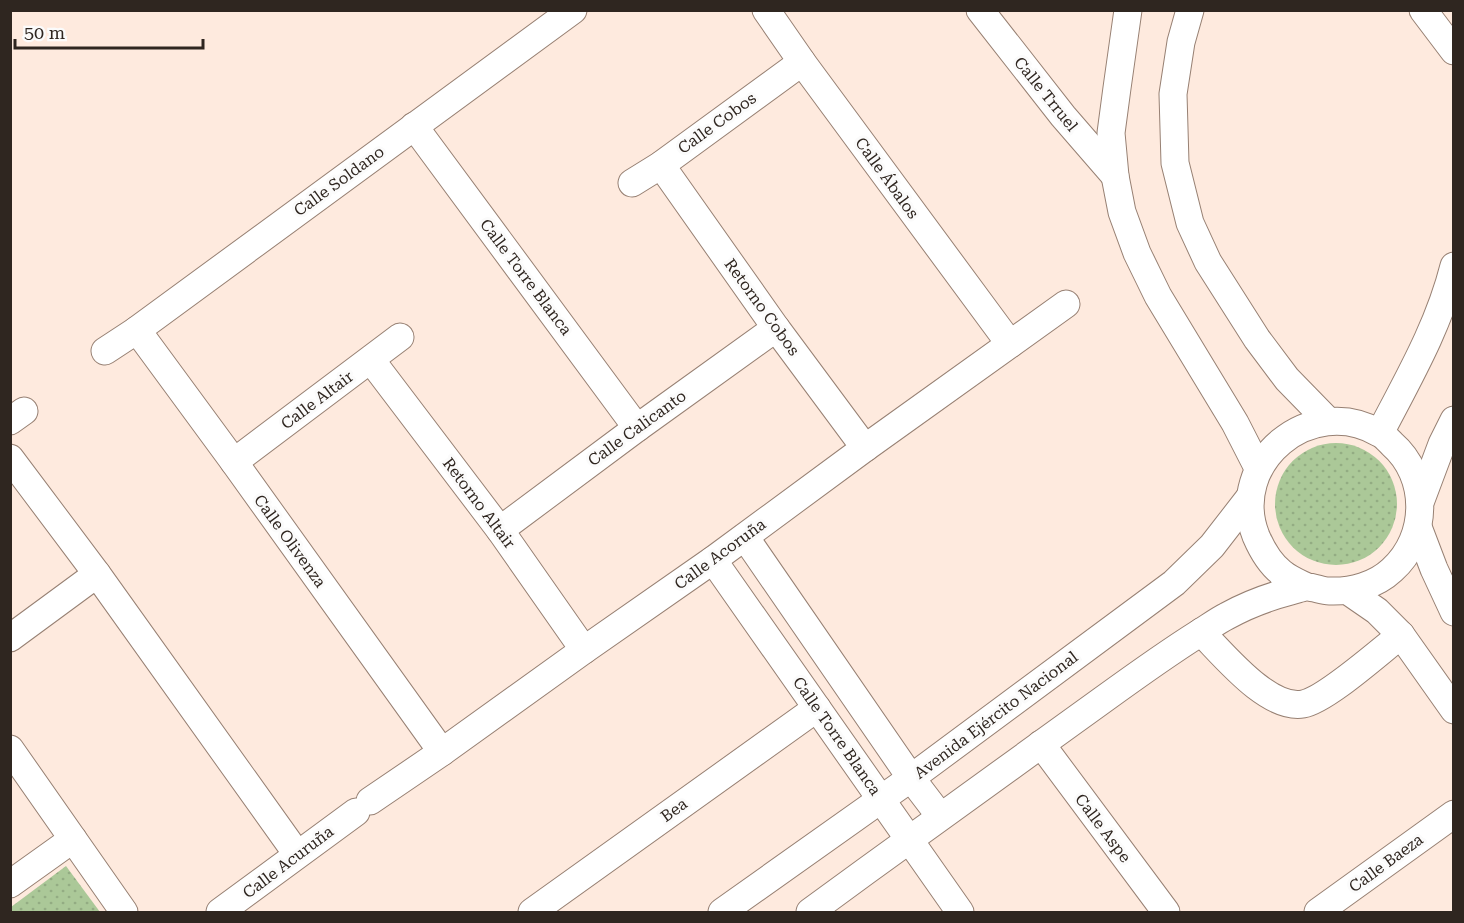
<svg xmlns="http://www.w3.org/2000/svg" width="1464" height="923" font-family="'Roboto Serif',serif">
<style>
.grass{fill:url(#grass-dots)}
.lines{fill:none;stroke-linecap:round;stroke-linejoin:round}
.minor-casing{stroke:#978073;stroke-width:29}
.minor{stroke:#fff;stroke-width:27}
.labels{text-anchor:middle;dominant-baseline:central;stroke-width:6;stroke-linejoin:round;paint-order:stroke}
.street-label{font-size:16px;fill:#2f2620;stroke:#fbfbfb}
</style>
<defs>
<pattern id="grass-dots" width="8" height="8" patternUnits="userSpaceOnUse" patternTransform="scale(1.5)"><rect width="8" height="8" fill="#abc898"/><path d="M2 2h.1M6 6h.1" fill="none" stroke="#93ac83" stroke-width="1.8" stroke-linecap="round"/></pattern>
</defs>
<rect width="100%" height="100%" fill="#feeade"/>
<!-- grass -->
<g class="grass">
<circle cx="1336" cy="504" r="61"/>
<polygon points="66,866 100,912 11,912 11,907"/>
</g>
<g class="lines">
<defs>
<g id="minor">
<polyline points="766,10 802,62 1010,344"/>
<polyline points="980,10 1063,116 1115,176"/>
<polyline points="1128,10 1117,88 1111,133 1115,176 1122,212 1137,253 1158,296 1235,423 1258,468"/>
<polyline points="1190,10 1181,42 1173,94 1175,163 1190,223 1208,262 1257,339 1287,379 1328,421"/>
<polyline points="1423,10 1454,51"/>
<polyline points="414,126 637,428"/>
<polyline points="661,165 776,328 865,448"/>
<polyline points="632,183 661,165 802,62"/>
<polyline points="137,330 234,462 442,752"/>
<polyline points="105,351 137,330 573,10"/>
<polyline points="371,360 500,530 584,650"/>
<polyline points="10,421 24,411"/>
<path d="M1380,433C1408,379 1439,326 1454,266"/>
<polyline points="10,458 97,574 297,854"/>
<polyline points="234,462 400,337"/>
<polyline points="1421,500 1442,444 1454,420"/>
<polyline points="1418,527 1434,569 1454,612"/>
<polyline points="500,530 637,428 776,328"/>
<polyline points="745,537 911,778 940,816"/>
<polyline points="713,560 960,912"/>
<polyline points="1348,591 1377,611 1401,635 1454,710"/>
<path d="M1201,632C1224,655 1268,710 1303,704C1326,700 1380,651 1401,635"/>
<polyline points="10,638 97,574"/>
<polyline points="1041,744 1166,912"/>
<polyline points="10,749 124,912"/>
<polyline points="370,801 442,752 584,650 713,560 865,448 1066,304"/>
<polyline points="10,884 73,839"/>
<polyline points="220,912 356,812"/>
<polyline points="532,912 817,708"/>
<polyline points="722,912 911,778 1174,583 1212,546 1250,497"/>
<path d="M810,912C897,848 985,785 1072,722C1114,692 1155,661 1198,634C1208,628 1217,621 1227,616C1247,605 1268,597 1291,591C1296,590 1302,587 1307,587C1314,587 1322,591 1329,591C1352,592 1376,585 1392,570C1429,537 1429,476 1392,444C1388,440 1384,435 1379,433C1311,393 1227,462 1256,536C1262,550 1270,564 1282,573C1289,579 1299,583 1307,587"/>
<polyline points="1318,912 1454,814"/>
</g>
</defs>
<!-- minor casing -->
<use href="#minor" class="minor-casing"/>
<!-- minor -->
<use href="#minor" class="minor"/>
</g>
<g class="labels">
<!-- street labels -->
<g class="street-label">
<text transform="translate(1046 94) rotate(51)">Calle Trruel</text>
<text transform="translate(717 123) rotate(-36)">Calle Cobos</text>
<text transform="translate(887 178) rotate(54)">Calle Ábalos</text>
<text transform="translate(339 181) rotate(-36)">Calle Soldano</text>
<text transform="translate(526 277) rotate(53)">Calle Torre Blanca</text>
<text transform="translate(762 307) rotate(54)">Retorno Cobos</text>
<text transform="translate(317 400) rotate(-37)">Calle Altair</text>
<text transform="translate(637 428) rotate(-36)">Calle Calicanto</text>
<text transform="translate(479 503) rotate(53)">Retorno Altair</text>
<text transform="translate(290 541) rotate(54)">Calle Olivenza</text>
<text transform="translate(720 554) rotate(-36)">Calle Acoruña</text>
<text transform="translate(996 715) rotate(-37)">Avenida Ejército Nacional</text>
<text transform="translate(837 736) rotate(55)">Calle Torre Blanca</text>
<text transform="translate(674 810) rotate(-36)">Bea</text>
<text transform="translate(1103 828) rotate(53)">Calle Aspe</text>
<text transform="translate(288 862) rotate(-37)">Calle Acuruña</text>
<text transform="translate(1386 863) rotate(-36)">Calle Baeza</text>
</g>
</g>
<!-- border -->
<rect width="1464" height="923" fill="none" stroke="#2f2620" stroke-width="24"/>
<!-- scale -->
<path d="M15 39v9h188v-9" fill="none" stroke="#2f2620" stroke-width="3"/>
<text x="24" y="39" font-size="18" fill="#2f2620" stroke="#fbfbfb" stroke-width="4.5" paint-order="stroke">50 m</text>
</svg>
